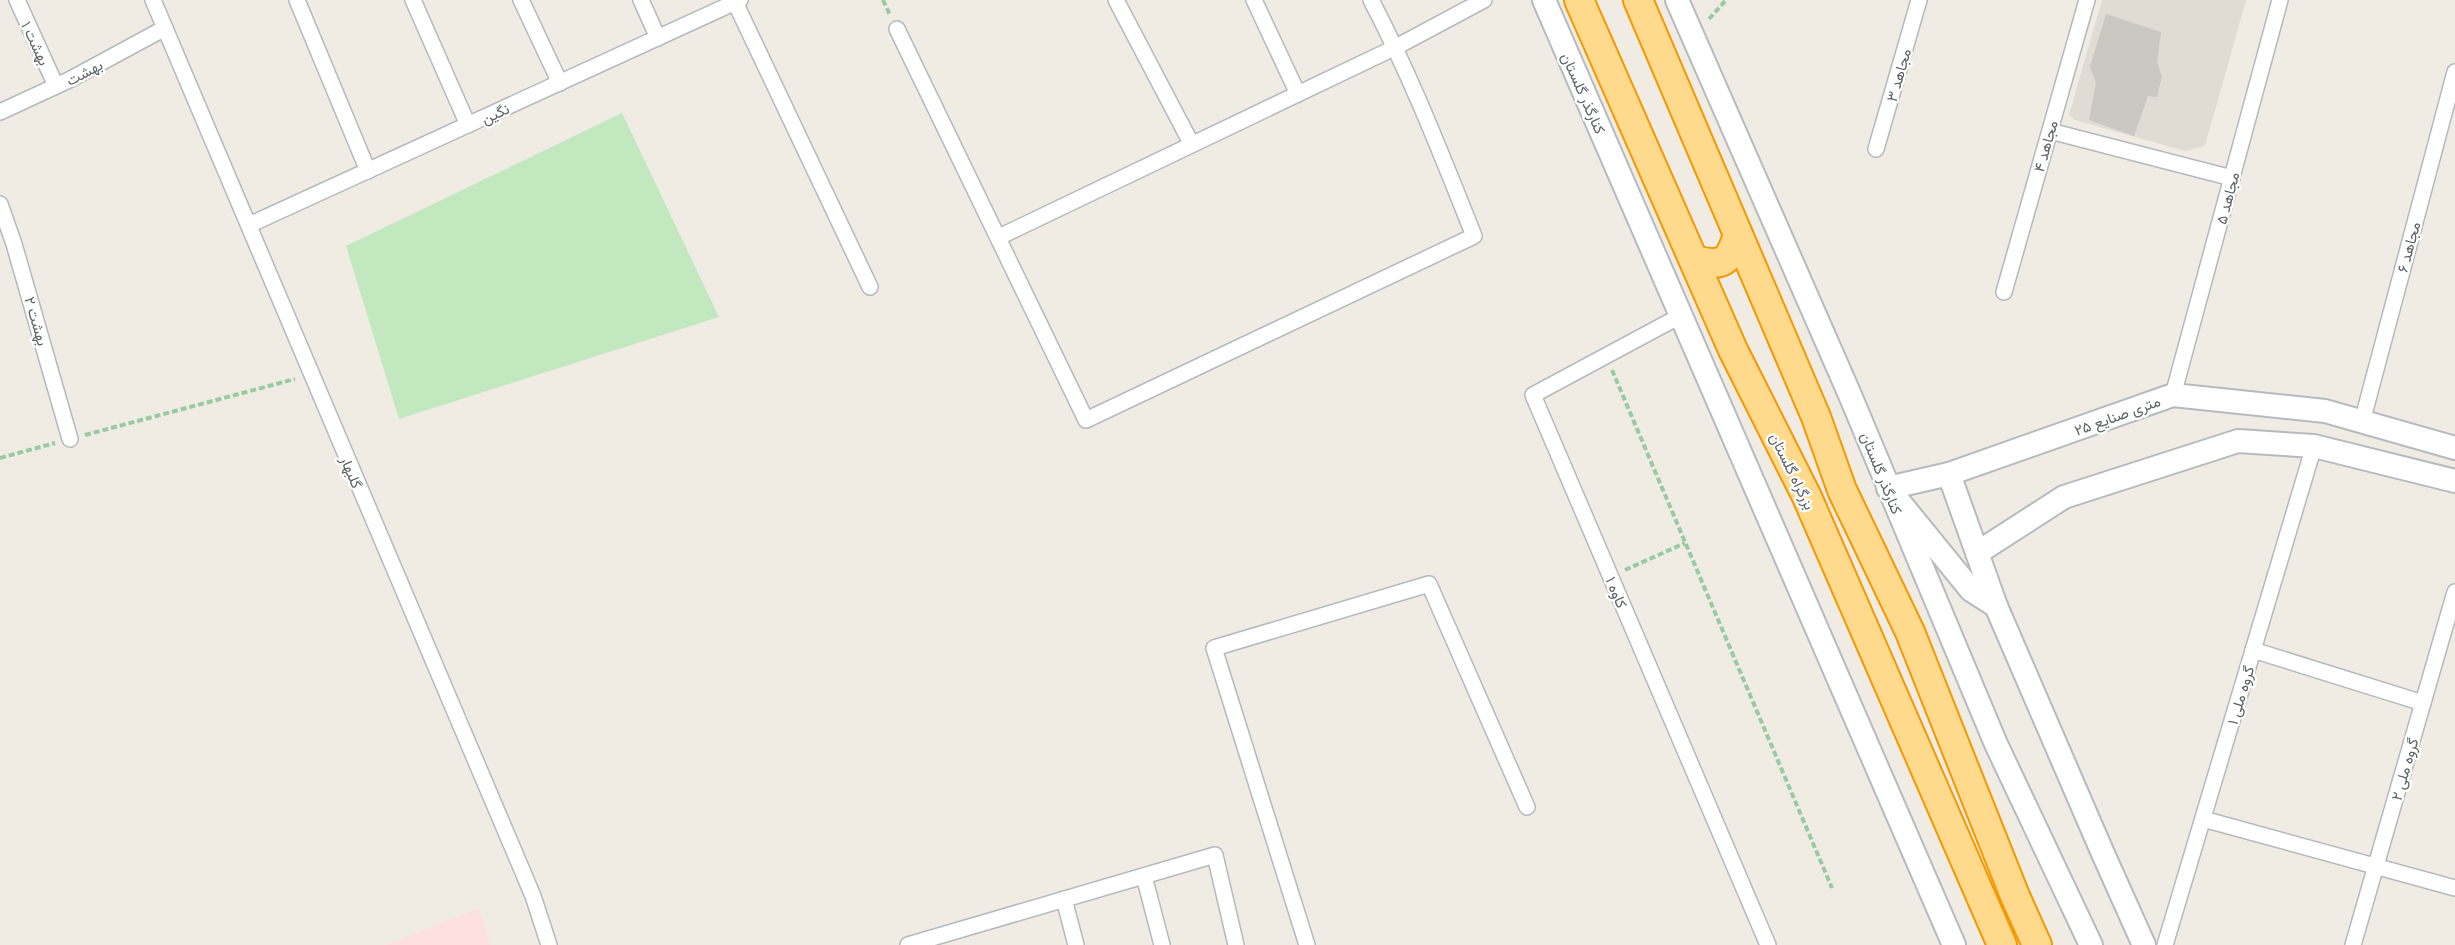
<svg xmlns="http://www.w3.org/2000/svg" width="2455" height="945" font-family="Lato,Vazirmatn,sans-serif">
<style>
.education{fill:#e0dbd3}
.medical{fill:#fde1e0}
.green{fill:#c2e8c0}
.building{fill:#cbc7c1}
.lines{fill:none;stroke-linecap:round;stroke-linejoin:round}
.street-casing{stroke:#b5b8bc;stroke-width:18}
.secondary-casing{stroke:#b6babf;stroke-width:26}
.highway-casing{stroke:#f49700;stroke-width:32}
.path{stroke:#98caa3;stroke-width:4;stroke-dasharray:6 3;stroke-linecap:butt}
.street{stroke:#fff;stroke-width:15}
.secondary{stroke:#fff;stroke-width:22}
.highway{stroke:#ffda8c;stroke-width:28}
.labels{text-anchor:middle;dominant-baseline:central;stroke-width:4.5;stroke-linejoin:round;paint-order:stroke}
.street-label{font-size:15px;fill:#5c6166;stroke:#fff}
</style>
<rect width="100%" height="100%" fill="#f0ece4"/>
<!-- education -->
<polygon class="education" points="2102,0 2246,0 2205,146 2185,151 2075,120 2069,115"/>
<!-- medical -->
<polygon class="medical" points="479,908 490,945 386,945"/>
<!-- green -->
<polygon class="green" points="622,113 719,317 399,419 346,246"/>
<!-- building -->
<polygon class="building" points="2106,14 2161,32 2157,62 2162,76 2157,97 2148,96 2134,136 2089,120 2096,83 2090,67"/>
<g class="lines">
<defs>
<g id="street">
<polyline points="17,0 56,86"/>
<polyline points="153,0 533,896 549,945"/>
<polyline points="297,0 368,171"/>
<polyline points="413,0 468,125"/>
<polyline points="521,0 560,83"/>
<polyline points="641,0 658,38"/>
<polyline points="734,0 870,287"/>
<polyline points="1116,0 1191,143"/>
<polyline points="1254,0 1298,94"/>
<path d="M897,29L1086,420L1474,236C1442,156 1411,76 1371,0"/>
<polyline points="0,112 69,80 165,28"/>
<polyline points="2050,131 2232,178"/>
<polyline points="1876,149 1919,0"/>
<polyline points="0,204 14,244 70,439"/>
<polyline points="249,225 740,0"/>
<polyline points="999,237 1396,47 1484,0"/>
<polyline points="2004,292 2087,0"/>
<polyline points="1682,315 1533,395 1768,945"/>
<polyline points="2173,395 2280,0"/>
<polyline points="2362,422 2455,72"/>
<polyline points="2253,650 2423,703"/>
<polyline points="2203,819 2455,888"/>
<polyline points="1144,876 1162,945"/>
<polyline points="1064,899 1076,945"/>
<polyline points="908,945 1215,855 1236,945"/>
<polyline points="1307,945 1214,648 1429,584 1527,807"/>
<polyline points="2165,945 2314,446"/>
<polyline points="2353,945 2455,592"/>
</g>
<g id="secondary">
<polyline points="1544,0 1954,945"/>
<polyline points="1677,0 1850,395 1996,744 2091,945"/>
<polyline points="1949,474 1996,606 2101,849 2144,945"/>
<polyline points="1977,553 2064,497 2238,441 2314,446 2455,481"/>
<polyline points="1996,606 1971,590 1888,488 1949,474 2173,395 2325,411 2455,448"/>
</g>
<g id="highway">
<polyline points="1579,0 1733,350 1807,497 2002,945"/>
<polyline points="1638,0 1816,417 1842,490 1910,632 2015,896 2037,945"/>
<path d="M1694,260C1724,267 1729,262 1738,235"/>
</g>
</defs>
<!-- street casing -->
<use href="#street" class="street-casing"/>
<!-- secondary casing -->
<use href="#secondary" class="secondary-casing"/>
<!-- highway casing -->
<use href="#highway" class="highway-casing"/>
<!-- path -->
<g class="path">
<polyline points="883,0 890,15"/>
<polyline points="1709,19 1726,0"/>
<polyline points="1612,370 1832,888"/>
<polyline points="85,435 295,379"/>
<polyline points="0,458 55,443"/>
<polyline points="1625,570 1685,543"/>
</g>
<!-- street -->
<use href="#street" class="street"/>
<!-- secondary -->
<use href="#secondary" class="secondary"/>
<!-- highway -->
<use href="#highway" class="highway"/>
</g>
<g class="labels">
<!-- street labels -->
<g class="street-label">
<text transform="translate(36 43) rotate(65)">بهشت ۱</text>
<text transform="translate(84 72) rotate(-28)">بهشت</text>
<text transform="translate(1898 75) rotate(-74)">مجاهد ۳</text>
<text transform="translate(1584 93) rotate(66)">کنارگذر گلستان</text>
<text transform="translate(495 113) rotate(-25)">نگین</text>
<text transform="translate(2045 146) rotate(-74)">مجاهد ۴</text>
<text transform="translate(2227 198) rotate(-75)">۵ مجاهد</text>
<text transform="translate(2408 247) rotate(-75)">۶ مجاهد</text>
<text transform="translate(37 321) rotate(74)">بهشت ۲</text>
<text transform="translate(2117 415) rotate(-20)">۲۵ متری صنایع</text>
<text transform="translate(1793 471) rotate(64)">بزرگراه گلستان</text>
<text transform="translate(352 472) rotate(67)">گلبهار</text>
<text transform="translate(1882 473) rotate(68)">کنارگذر گلستان</text>
<text transform="translate(1617 592) rotate(67)">کاوه ۱</text>
<text transform="translate(2240 695) rotate(-73)">گروه ملی ۱</text>
<text transform="translate(2404 769) rotate(-74)">گروه ملی ۲</text>
</g>
</g>
</svg>
